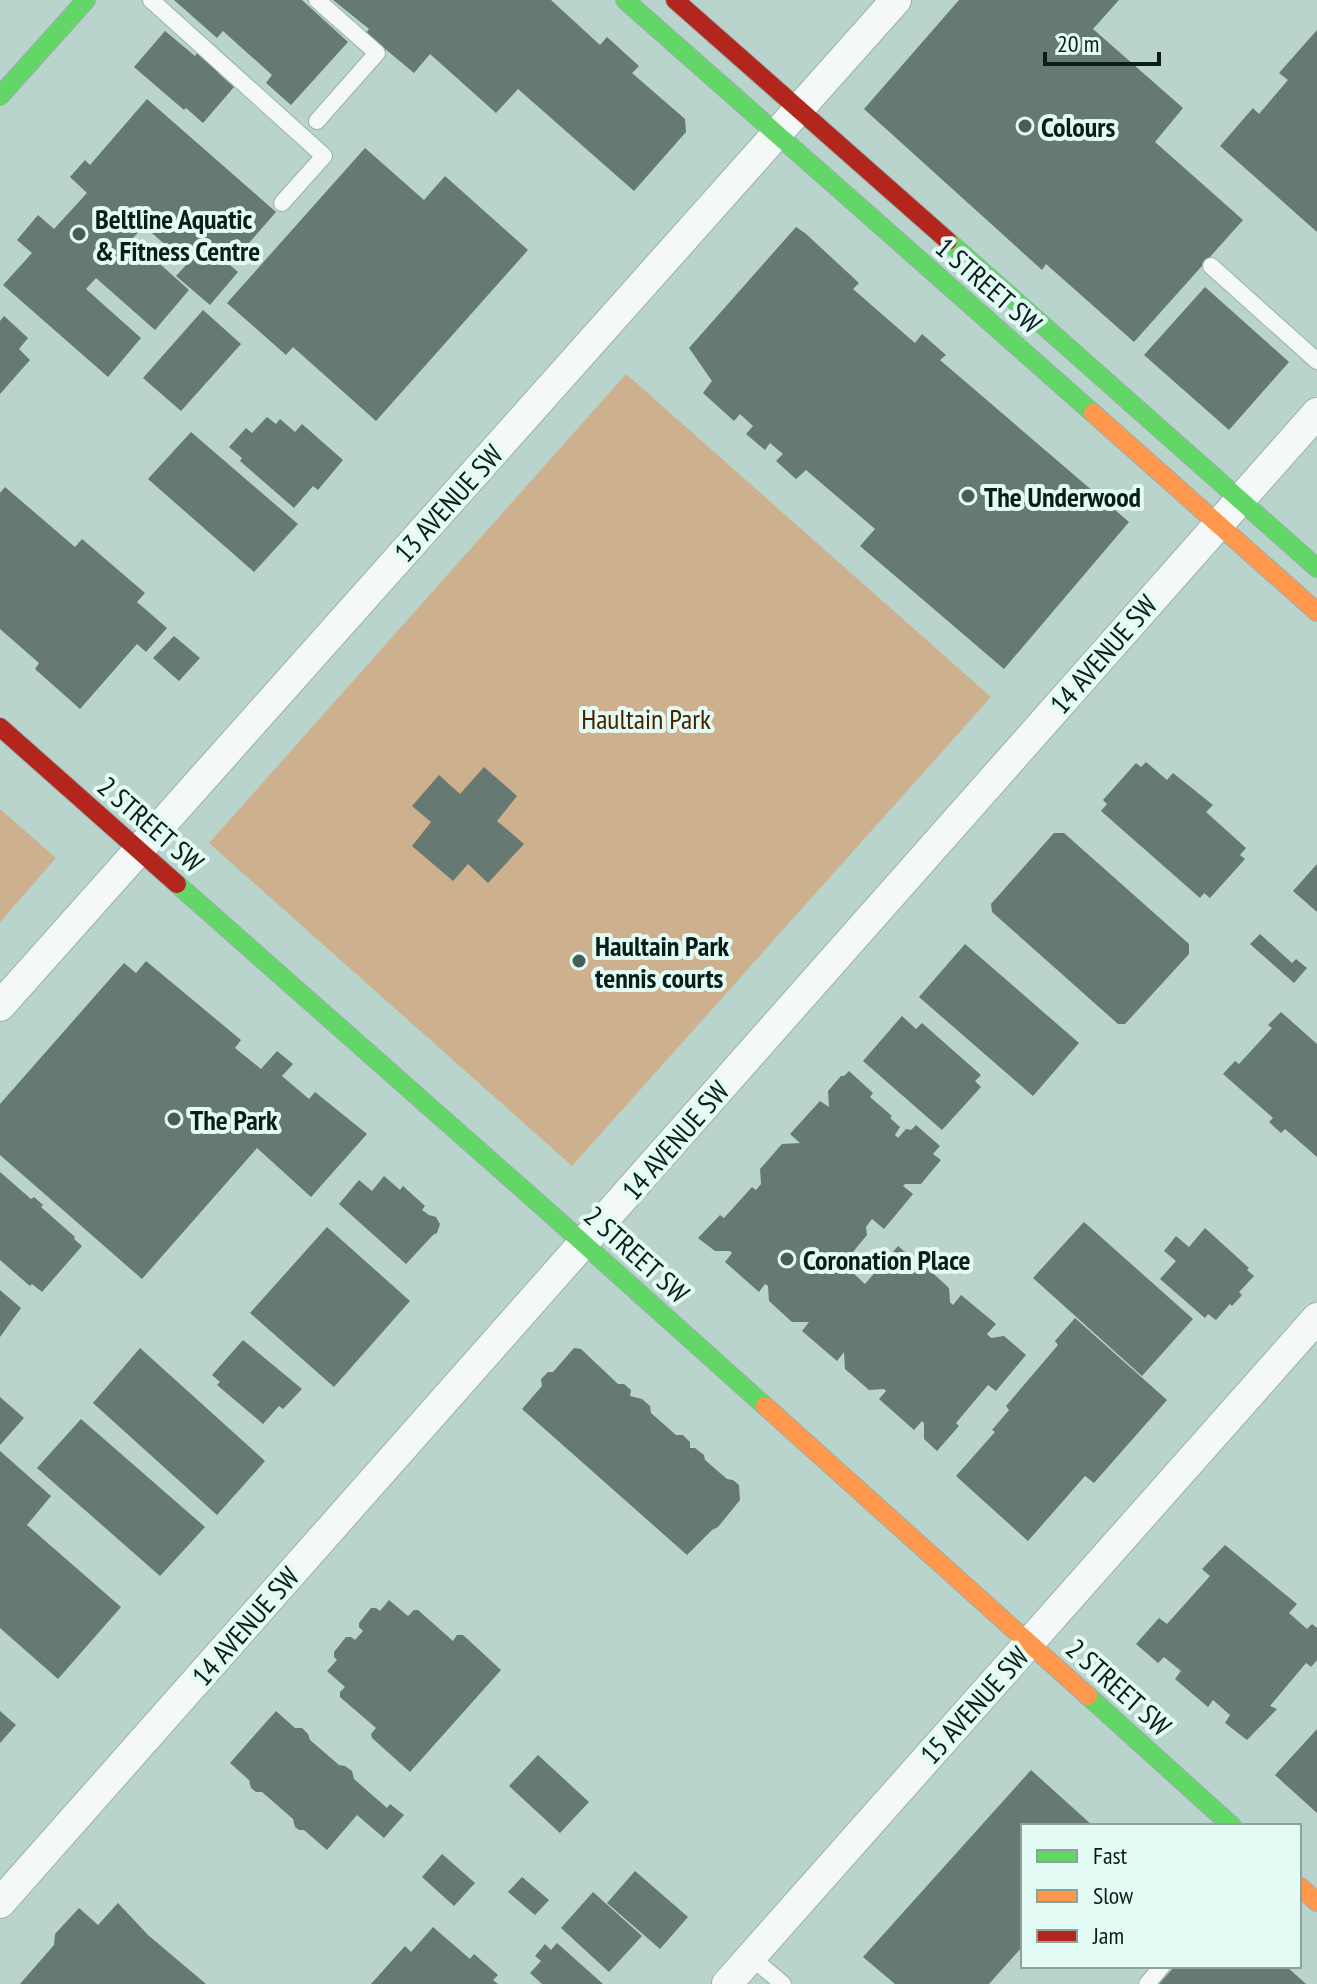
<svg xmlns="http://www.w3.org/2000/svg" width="1317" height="1984" font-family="'PT Sans Narrow',sans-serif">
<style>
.green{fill:#cdb08e}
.building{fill:#667972}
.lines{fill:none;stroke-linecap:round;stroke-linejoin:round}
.lane-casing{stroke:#9bb1ab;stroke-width:18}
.street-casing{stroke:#9bb1ab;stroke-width:32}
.fast-casing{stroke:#9bb1ab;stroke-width:20}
.slow-casing{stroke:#9bb1ab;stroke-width:20}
.jam-casing{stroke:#9bb1ab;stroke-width:20}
.lane{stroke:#f4f9f8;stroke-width:16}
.street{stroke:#f4f9f8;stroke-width:30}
.fast{stroke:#63d668;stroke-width:18}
.slow{stroke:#ff974d;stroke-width:18}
.jam{stroke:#b3261e;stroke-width:18}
.poi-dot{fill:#475e58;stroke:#e2fbf4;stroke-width:3}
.labels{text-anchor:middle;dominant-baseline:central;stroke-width:8;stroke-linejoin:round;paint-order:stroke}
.poi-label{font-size:28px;font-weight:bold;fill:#0a1e19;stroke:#e2fbf4;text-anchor:start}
.street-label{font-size:28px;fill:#0a1e19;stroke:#e2fbf4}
.park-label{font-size:28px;fill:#462201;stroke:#e2fbf4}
</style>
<rect width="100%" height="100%" fill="#b9d4cd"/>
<!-- green -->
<g class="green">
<polygon points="626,374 991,697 572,1166 209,843"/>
<polygon points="0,809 56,858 0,922"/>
</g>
<!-- building -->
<g class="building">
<polygon points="174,0 302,0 348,42 291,105 266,83 272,75 223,31 217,38"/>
<polygon points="333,0 551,0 600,45 607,37 639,66 632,73 685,119 686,132 634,191 518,89 496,113 430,54 414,73 366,33 369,29"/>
<polygon points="959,0 1119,0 1093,29 1183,108 1155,142 1243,220 1134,342 1046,264 1042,270 864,109"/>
<polygon points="1317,30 1317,232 1220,146 1253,108 1259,114 1288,80 1279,73"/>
<polygon points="165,31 195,56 198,52 220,71 218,73 234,87 203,123 186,108 184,110 134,67"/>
<polygon points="147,99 276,212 230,265 238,272 210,305 176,276 187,264 144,226 132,239 189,290 155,330 96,278 86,289 141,338 108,377 3,285 32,253 17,240 38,215 54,229 87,193 70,177 85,160 90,165"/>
<polygon points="365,148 424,200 445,176 528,250 376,421 293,347 286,355 227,303"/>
<polygon points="796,227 805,233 859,283 853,289 915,343 922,334 946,355 940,360 1129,522 1004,669 860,546 875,529 806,470 796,479 776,461 783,454 770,443 765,450 746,434 753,426 740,414 734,421 703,393 712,381 689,348"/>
<polygon points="1205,287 1289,362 1229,430 1144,355"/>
<polygon points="203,310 241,344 181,411 143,378"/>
<polygon points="4,316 28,338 19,349 30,360 0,394 0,321"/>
<polygon points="267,417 276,424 280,419 295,432 302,424 343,460 318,490 313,486 294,508 240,461 242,458 229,447 246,428 252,433"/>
<polygon points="191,432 298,524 254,572 148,479"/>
<polygon points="5,487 75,547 82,539 145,593 137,602 167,628 146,652 137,644 80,709 35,669 39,663 0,629 0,493"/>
<polygon points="174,636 200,658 179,681 153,658"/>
<polygon points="1146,762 1167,780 1173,773 1213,805 1206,812 1246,848 1240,855 1245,859 1210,898 1204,893 1200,898 1101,811 1107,804 1103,800 1136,763 1141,767"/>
<polygon points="484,767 517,796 497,821 524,844 488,883 468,864 453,881 412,846 431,822 412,806 439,775 460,794"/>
<polygon points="1054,833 1064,833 1189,944 1189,954 1125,1024 1118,1024 992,912 991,904"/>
<polygon points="1317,864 1317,912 1293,891"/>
<polygon points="1260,934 1292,963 1296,959 1307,968 1294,983 1250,944"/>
<polygon points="965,944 1079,1043 1033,1096 919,997"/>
<polygon points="146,961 241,1040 235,1048 261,1069 277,1051 293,1064 282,1076 309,1099 315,1092 367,1134 311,1197 257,1148 142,1279 0,1155 0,1104 124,963 136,973"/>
<polygon points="1281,1012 1317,1044 1317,1157 1285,1129 1281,1133 1269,1122 1273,1118 1223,1074 1235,1061 1239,1064 1272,1028 1268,1025"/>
<polygon points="902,1016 916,1029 922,1023 981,1075 975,1081 981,1087 942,1130 863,1061"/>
<polygon points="849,1071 873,1093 870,1097 892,1116 890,1118 900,1127 895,1135 898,1138 906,1129 911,1130 916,1125 940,1146 933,1154 941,1160 921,1184 905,1184 903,1186 913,1194 884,1229 872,1219 866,1227 867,1235 843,1264 865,1284 898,1246 911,1257 906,1264 912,1268 925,1266 949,1288 950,1302 953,1305 961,1295 996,1324 987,1334 991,1338 1004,1336 1026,1355 996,1391 988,1385 956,1423 959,1426 937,1451 924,1439 924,1423 922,1421 914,1430 879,1399 886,1391 884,1389 869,1390 845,1369 844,1352 837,1361 802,1331 809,1322 792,1322 769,1301 768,1286 765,1284 759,1292 725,1262 732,1253 730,1251 715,1251 698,1238 720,1215 724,1218 752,1187 756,1190 761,1184 760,1169 782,1144 800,1143 790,1134 820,1101 829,1107 828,1091 841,1076 844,1076"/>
<polygon points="0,1172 31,1199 34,1197 43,1205 41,1207 75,1237 74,1239 82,1246 42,1292 32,1284 30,1286 0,1260"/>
<polygon points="384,1176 400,1190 403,1186 425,1206 422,1210 429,1215 436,1217 440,1224 437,1233 433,1235 406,1264 339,1204 359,1180 372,1191"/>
<polygon points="1084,1222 1193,1319 1142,1376 1033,1278"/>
<polygon points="327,1227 410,1301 334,1387 250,1313"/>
<polygon points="1205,1228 1249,1268 1247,1270 1254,1276 1239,1292 1242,1295 1232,1306 1230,1304 1216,1320 1208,1314 1205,1318 1160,1279 1176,1261 1164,1251 1176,1236 1189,1247"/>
<polygon points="0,1290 21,1308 0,1337"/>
<polygon points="1075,1318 1167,1400 1094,1483 1085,1476 1028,1541 956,1476 995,1432 992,1430 1009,1410 1006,1406 1058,1345 1055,1341"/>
<polygon points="243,1340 302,1389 283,1409 279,1406 263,1424 217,1385 220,1382 212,1375"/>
<polygon points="140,1348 265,1461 217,1515 93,1403"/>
<polygon points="574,1348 581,1349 618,1384 624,1384 631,1390 630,1396 642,1399 650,1406 651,1413 676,1435 683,1435 690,1442 690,1448 695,1448 704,1455 705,1460 727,1479 733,1480 739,1485 740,1500 718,1527 712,1530 687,1555 522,1409 542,1386 541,1379 548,1372 553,1372"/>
<polygon points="0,1397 24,1418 0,1445"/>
<polygon points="81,1419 205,1527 160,1576 37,1468"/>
<polygon points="0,1451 51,1496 27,1525 121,1607 58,1679 0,1628"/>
<polygon points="1225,1545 1297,1604 1289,1613 1307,1629 1312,1624 1317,1628 1317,1660 1311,1667 1306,1663 1270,1706 1277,1709 1247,1740 1225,1723 1230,1715 1213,1700 1208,1707 1175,1679 1181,1671 1164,1657 1158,1663 1136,1644 1159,1618 1167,1624 1210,1576 1202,1569"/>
<polygon points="389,1600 408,1616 414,1610 418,1610 453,1641 457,1635 463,1635 501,1670 410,1772 372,1738 371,1734 376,1728 340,1697 340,1692 345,1687 327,1671 337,1660 334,1657 334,1652 346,1637 351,1637 355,1640 363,1631 359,1627 359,1623 371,1608 376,1608 380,1611"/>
<polygon points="0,1711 16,1725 0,1743"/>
<polygon points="276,1711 295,1728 302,1728 308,1734 310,1740 339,1765 345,1766 352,1771 354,1779 387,1808 390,1804 404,1815 384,1838 357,1815 327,1850 304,1830 299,1830 295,1827 293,1819 262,1792 256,1792 251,1788 249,1780 230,1763"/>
<polygon points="1317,1729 1317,1813 1275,1775"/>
<polygon points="538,1755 589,1802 560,1833 509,1786"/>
<polygon points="1031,1770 1093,1826 1023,1826 1023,1946 989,1984 895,1984 863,1957"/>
<polygon points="442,1854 475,1883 454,1906 422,1877"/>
<polygon points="635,1871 688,1917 660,1949 607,1903"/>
<polygon points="522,1877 549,1900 535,1915 508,1892"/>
<polygon points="593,1892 642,1936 609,1972 561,1928"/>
<polygon points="118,1903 148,1935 206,1984 20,1984 54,1945 55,1934 79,1908 98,1925"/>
<polygon points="433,1927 470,1959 474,1954 498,1975 493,1980 498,1984 371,1984 405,1946 411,1952"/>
<polygon points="557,1943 603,1984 542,1984 530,1973 541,1961 535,1956 545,1944 551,1950"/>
<polygon points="1175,1966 1286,1966 1306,1984 1159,1984"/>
</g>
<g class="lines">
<defs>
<g id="lane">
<polyline points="151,0 324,156 282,203"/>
<polyline points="317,0 377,53 317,121"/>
<polyline points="1211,266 1317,361"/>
<polyline points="751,1957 783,1984"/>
<polyline points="1147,1984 1162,1966"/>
</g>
<g id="street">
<polyline points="0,1006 896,0"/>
<polyline points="0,1903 1317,413"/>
<polyline points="727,1984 1317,1318"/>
</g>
<g id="fast">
<polyline points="625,0 1093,413"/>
<polyline points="0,96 86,0"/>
<polyline points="948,241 1317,568"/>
<polyline points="177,884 544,1208 765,1406"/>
<polyline points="1088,1696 1232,1826"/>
</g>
<g id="slow">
<polyline points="1093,413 1317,612"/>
<polyline points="765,1406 1088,1696"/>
<polyline points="1299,1886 1317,1902"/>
</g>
<g id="jam">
<polyline points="675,0 948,241"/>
<polyline points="0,727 177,884"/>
</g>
</defs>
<!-- lane casing -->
<use href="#lane" class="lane-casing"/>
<!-- street casing -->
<use href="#street" class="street-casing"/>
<!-- fast casing -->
<use href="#fast" class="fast-casing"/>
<!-- slow casing -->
<use href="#slow" class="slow-casing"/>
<!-- jam casing -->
<use href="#jam" class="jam-casing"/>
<!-- lane -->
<use href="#lane" class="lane"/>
<!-- street -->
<use href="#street" class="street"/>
<!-- fast -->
<use href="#fast" class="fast"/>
<!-- slow -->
<use href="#slow" class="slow"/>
<!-- jam -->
<use href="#jam" class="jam"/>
</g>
<!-- markers -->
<g class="poi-dot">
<circle cx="1025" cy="126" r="8"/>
<circle cx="79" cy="234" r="8"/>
<circle cx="968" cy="496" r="8"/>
<circle cx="579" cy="961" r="8"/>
<circle cx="174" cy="1119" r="8"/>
<circle cx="787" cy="1259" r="8"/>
</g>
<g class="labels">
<!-- poi labels -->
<g class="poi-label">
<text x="1041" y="126">Colours</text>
<text x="95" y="218">Beltline Aquatic<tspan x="95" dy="32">&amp; Fitness Centre</tspan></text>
<text x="984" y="496">The Underwood</text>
<text x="595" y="945">Haultain Park<tspan x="595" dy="32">tennis courts</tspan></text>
<text x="190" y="1119">The Park</text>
<text x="803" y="1259">Coronation Place</text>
</g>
<!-- street labels -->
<g class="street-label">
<text transform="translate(989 285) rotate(41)">1 STREET SW</text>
<text transform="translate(448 503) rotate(-48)">13 AVENUE SW</text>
<text transform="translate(1103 654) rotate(-49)">14 AVENUE SW</text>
<text transform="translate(151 824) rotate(41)">2 STREET SW</text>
<text transform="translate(675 1140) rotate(-49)">14 AVENUE SW</text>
<text transform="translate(637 1254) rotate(42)">2 STREET SW</text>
<text transform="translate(245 1626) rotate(-49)">14 AVENUE SW</text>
<text transform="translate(1119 1687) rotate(42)">2 STREET SW</text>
<text transform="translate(974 1705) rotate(-48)">15 AVENUE SW</text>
</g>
<!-- park labels -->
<g class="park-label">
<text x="646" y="718">Haultain Park</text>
</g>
</g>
<!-- legend -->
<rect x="1021" y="1824" width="280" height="144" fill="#e2fbf4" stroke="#8ca39c" stroke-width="2"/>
<rect x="1037" y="1850" width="40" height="12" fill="#63d668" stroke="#8ca39c" stroke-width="2"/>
<text x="1093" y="1864" font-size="24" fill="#0a1e19">Fast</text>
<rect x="1037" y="1890" width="40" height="12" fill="#ff974d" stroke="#8ca39c" stroke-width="2"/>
<text x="1093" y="1904" font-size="24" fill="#0a1e19">Slow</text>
<rect x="1037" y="1930" width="40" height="12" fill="#b3261e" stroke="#8ca39c" stroke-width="2"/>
<text x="1093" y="1944" font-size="24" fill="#0a1e19">Jam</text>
<!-- scale -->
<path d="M1045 52v12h114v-12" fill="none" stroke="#0a1e19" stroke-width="4"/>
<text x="1057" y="52" font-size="24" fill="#0a1e19" stroke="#e2fbf4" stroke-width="6" paint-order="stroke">20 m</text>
</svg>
